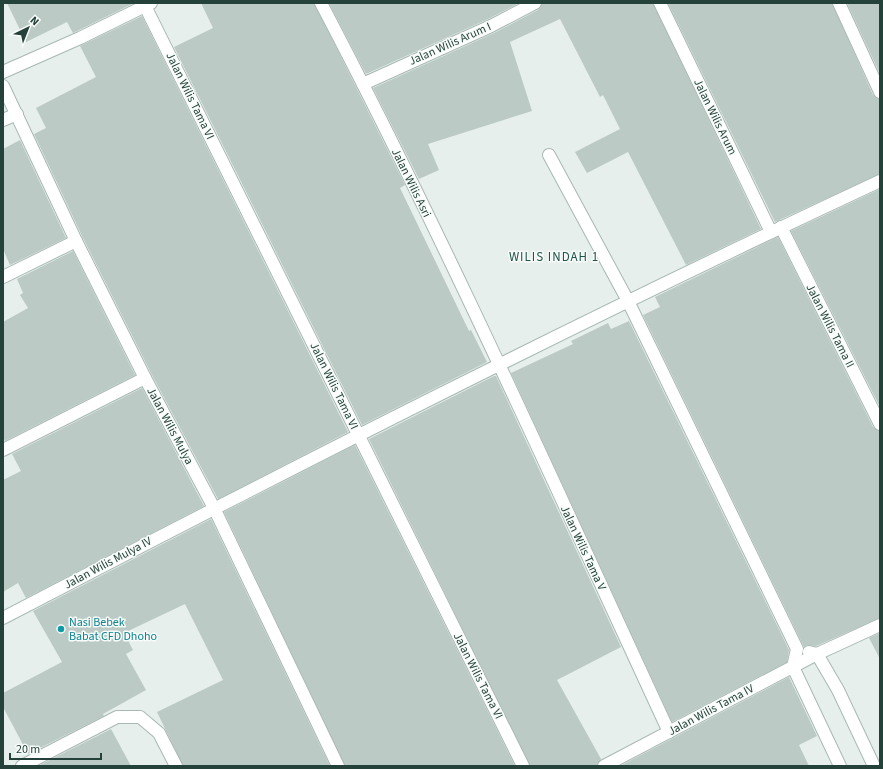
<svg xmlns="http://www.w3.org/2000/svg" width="883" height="769" font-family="'Source Sans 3',sans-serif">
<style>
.building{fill:#bbcac4}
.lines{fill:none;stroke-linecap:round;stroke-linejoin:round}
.service-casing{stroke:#a8b8b2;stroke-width:14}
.minor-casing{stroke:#a8b8b2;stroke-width:14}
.service{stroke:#fff;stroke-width:12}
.minor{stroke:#fff;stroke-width:12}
.culture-dot{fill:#0f9aa8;stroke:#f7fbf9;stroke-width:1.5}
.labels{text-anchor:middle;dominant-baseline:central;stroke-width:3;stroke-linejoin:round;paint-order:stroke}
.street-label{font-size:12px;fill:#24423a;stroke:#f7fbf9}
.culture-label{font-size:12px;fill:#0d838f;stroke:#f7fbf9;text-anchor:start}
.neighbourhood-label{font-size:13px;letter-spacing:1px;fill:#1f5548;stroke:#f7fbf9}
</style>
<rect width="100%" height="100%" fill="#e6efeb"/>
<!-- building -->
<g class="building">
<polygon points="7,3 134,3 73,33 67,22 26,42"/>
<polygon points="201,3 314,3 405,185 400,188 469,331 471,330 487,362 362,425 174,47 213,28"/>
<polygon points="329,3 519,3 488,19 366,74"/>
<polygon points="542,3 653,3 761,229 686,265 628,152 587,173 575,152 620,129 603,95 600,97 560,19 510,42 532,111 428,144 439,170 419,179 373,88 494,33 538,10"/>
<polygon points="668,3 832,3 873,95 880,99 880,174 775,222"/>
<polygon points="847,3 880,3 880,74"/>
<polygon points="142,16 348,432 218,499 152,375 83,238 34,134 46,128 36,108 96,77 80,46"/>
<polygon points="20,140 66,238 10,265 3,249 3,149"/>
<polygon points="880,189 880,407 791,231"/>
<polygon points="778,237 873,427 880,431 880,618 816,646 807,645 804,647 643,315 660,307 655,297"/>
<polygon points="73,251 135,375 5,441 3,437 3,322 28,308 20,295 23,293 17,279"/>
<polygon points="629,321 789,650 787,662 672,722 511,373 573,344 571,341 608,323 611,329"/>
<polygon points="494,376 496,376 621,647 557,680 601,759 597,766 530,766 369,439"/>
<polygon points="142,388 204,506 26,598 18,583 3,592 3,480 21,471 12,454"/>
<polygon points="355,445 515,766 345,766 224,512"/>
<polygon points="211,519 330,766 183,766 157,712 223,680 185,604 124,633 133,650 126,654 146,690 103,714 104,716 28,754 3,707 3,693 62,662 33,611"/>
<polygon points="880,633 880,659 869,638"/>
<polygon points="789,677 817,736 799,745 809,766 620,766"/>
<polygon points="111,729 131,766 38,766"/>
</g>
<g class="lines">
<defs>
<polyline id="service" points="549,155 628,301"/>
<g id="minor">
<path d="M321,3C446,241 556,488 669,732"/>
<polyline points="660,3 771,232"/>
<polyline points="839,3 880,92"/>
<polyline points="145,6 523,766"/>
<polyline points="3,72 80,38 151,3"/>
<polyline points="363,84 491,26 535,3"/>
<polyline points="3,86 76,241 145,378 214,508 338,766"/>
<polyline points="3,120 17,114"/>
<polyline points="781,227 880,424"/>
<polyline points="3,277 76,241"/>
<polyline points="628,301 797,649 793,667 840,766"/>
<polyline points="3,450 145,378"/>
<path d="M3,618C293,467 584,319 880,181"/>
<polyline points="809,652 817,654 838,690 874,766"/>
<polyline points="22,766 117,717 140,717 159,733 176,766"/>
<polyline points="604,766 817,654 880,625"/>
</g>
</defs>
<!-- service casing -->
<use href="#service" class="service-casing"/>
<!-- minor casing -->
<use href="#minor" class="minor-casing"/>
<!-- service -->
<use href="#service" class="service"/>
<!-- minor -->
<use href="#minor" class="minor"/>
</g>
<!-- markers -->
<circle class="culture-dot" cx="61" cy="629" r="4"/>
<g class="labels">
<!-- street labels -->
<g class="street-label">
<text transform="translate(450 44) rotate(-24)">Jalan Wilis Arum I</text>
<text transform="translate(190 96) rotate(64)">Jalan Wilis Tama VI</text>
<text transform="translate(715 117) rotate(64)">Jalan Wilis Arum</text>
<text transform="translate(411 183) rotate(64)">Jalan Wilis Asri</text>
<text transform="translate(830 326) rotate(63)">Jalan Wilis Tama II</text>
<text transform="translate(334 386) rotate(64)">Jalan Wilis Tama VI</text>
<text transform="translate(170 426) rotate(62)">Jalan Wilis Mulya</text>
<text transform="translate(583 548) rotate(65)">Jalan Wilis Tama V</text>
<text transform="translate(108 563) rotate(-28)">Jalan Wilis Mulya IV</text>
<text transform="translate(478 676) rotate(63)">Jalan Wilis Tama VI</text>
<text transform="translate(711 710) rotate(-28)">Jalan Wilis Tama IV</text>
</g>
<!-- culture labels -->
<g class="culture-label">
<text x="69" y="622">Nasi Bebek<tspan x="69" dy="14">Babat CFD Dhoho</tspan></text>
</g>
<!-- neighbourhood labels -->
<g class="neighbourhood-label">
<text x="554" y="257">WILIS INDAH 1</text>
</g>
</g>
<!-- border -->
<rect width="883" height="769" fill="none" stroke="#24423a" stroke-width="8"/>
<!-- north arrow -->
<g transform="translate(28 28) rotate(43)" stroke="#f7fbf9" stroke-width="3" paint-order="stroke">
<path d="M0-3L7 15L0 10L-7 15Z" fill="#24423a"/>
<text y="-6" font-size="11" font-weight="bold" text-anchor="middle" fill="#24423a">N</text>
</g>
<!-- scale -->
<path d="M10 753v6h91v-6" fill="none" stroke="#24423a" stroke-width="2"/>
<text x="16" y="753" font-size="12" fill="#24423a" stroke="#f7fbf9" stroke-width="3" paint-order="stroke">20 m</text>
</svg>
